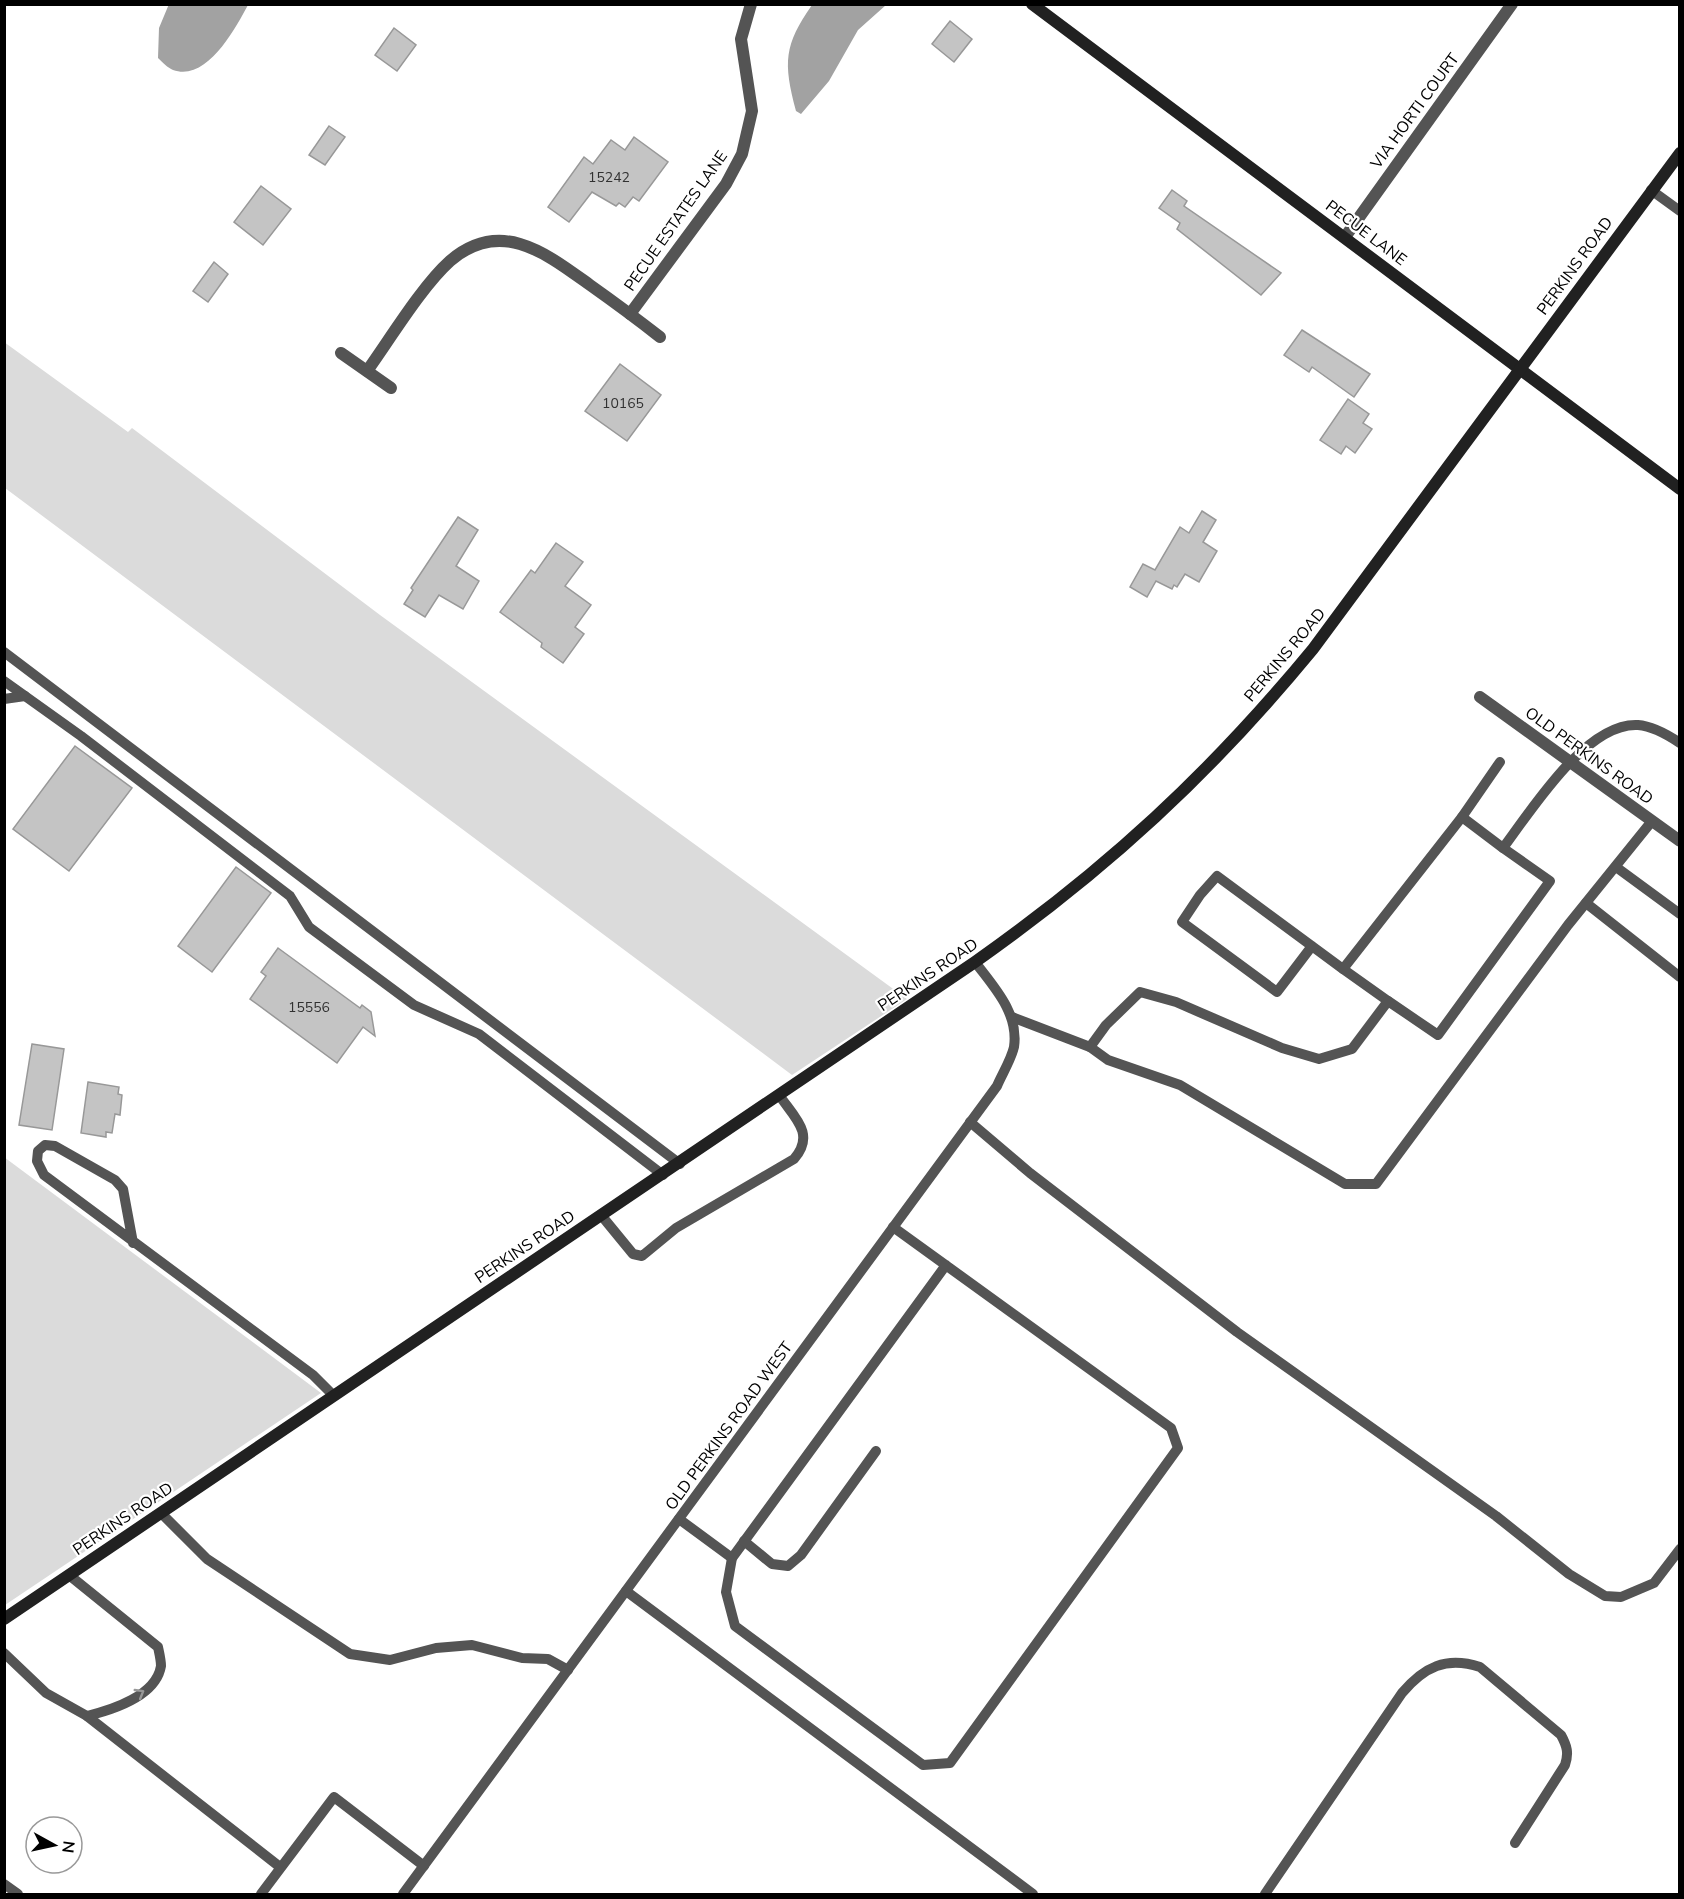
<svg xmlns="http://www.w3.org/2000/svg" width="1684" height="1899" font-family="'Nunito Sans',sans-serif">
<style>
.green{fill:#dbdbdb}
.water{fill:#a2a2a2}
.building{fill:#c4c4c4;stroke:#989898;stroke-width:1.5}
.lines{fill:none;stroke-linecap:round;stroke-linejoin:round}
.lane{stroke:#545454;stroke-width:10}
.street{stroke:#545454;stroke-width:12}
.secondary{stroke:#212121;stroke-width:12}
.oneway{stroke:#989898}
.labels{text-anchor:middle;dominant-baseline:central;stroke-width:4.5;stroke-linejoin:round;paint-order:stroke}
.number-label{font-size:14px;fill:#313131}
.street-label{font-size:16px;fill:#000;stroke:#fff}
</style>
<rect width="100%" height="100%" fill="#fff"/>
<!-- green -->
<g class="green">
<polygon points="4,342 128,432 132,428 380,615 907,999 792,1075 5,488"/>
<polygon points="4,1157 321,1393 5,1605 4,1605"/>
</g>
<!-- water -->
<g class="water">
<path d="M169,4H248V5C235,29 207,82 173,70C168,68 162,62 158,58L159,28Z"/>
<path d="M812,5H886L858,30L829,81L801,114L796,111C783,62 784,45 812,5Z"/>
</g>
<!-- building -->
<g class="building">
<polygon points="950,21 972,39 954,62 932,44"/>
<polygon points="394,28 416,45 397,71 375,55"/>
<polygon points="329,126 345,137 325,165 309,155"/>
<polygon points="634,137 668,162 639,201 633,197 625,207 619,203 616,206 592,192 569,222 548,207 584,157 593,164 611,140 625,150"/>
<polygon points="261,186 291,209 263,245 234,222"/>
<polygon points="1172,190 1187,201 1184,206 1281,273 1261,295 1177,229 1180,223 1159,208"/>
<polygon points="214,262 228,274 208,302 193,291"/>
<polygon points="1302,330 1370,374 1354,397 1312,367 1309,372 1284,355"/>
<polygon points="620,364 661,395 627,441 585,411"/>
<polygon points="1348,399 1369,414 1363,423 1372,429 1355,453 1346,446 1341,454 1320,440"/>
<polygon points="1202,511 1216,520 1203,542 1217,551 1199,582 1185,574 1177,587 1174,585 1172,589 1156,581 1147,597 1130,587 1143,564 1155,570 1180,527 1189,533"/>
<polygon points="458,517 478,530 456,566 479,581 463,609 439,595 425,617 404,604 413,590 411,588"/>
<polygon points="556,543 583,562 565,586 591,605 575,627 584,634 563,663 541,647 542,643 500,612 531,570 535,573"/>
<polygon points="75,746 132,788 69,871 13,829"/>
<polygon points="236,867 271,893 212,972 178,946"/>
<polygon points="278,948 360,1008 362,1005 371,1012 375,1036 363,1027 337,1063 250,999 266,976 261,972"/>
<polygon points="32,1044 64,1049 52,1130 19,1125"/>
<polygon points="88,1082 119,1087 118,1094 122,1095 120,1115 115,1114 112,1133 106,1132 106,1137 81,1133"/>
</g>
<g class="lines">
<!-- lane -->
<g class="lane">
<polyline points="1651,190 1680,211"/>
<polyline points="4,652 680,1164"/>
<polyline points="4,681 81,736 290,896 309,927 414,1005 479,1034 663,1175"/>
<polyline points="4,699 25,696"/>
<polyline points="1462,817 1500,762"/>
<polyline points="1616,867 1680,914"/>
<polyline points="1586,903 1680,977"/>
<polyline points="1312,946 1277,992 1182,922 1200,895 1217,876 1343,969"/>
<polyline points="1388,1001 1343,969 1462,817 1503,848"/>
<path d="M1012,1017L1090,1047L1106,1025L1140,992L1176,1002L1282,1048L1319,1059L1352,1049L1388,1001L1438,1035L1550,881L1503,848C1531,811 1586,722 1638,725C1653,726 1668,735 1680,743"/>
<polyline points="1090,1047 1108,1060 1180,1085 1345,1184 1376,1184 1568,925 1652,821"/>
<polyline points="970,1122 1030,1173 1237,1332 1496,1516 1569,1574 1605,1596 1621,1597 1654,1583 1680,1549"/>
<path d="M601,1215L633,1254L642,1256L676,1228L794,1159C816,1134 794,1117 779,1095"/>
<polyline points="893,1227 1171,1428 1178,1448 950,1763 923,1765 735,1626 726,1592 732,1558 946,1265"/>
<polyline points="133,1243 123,1189 115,1180 55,1146 45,1145 38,1151 37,1161 44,1175 313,1375 334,1396"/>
<polyline points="161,1513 207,1559 350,1654 390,1660 436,1648 472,1645 522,1658 548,1659 568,1670"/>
<polyline points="679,1519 732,1558"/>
<polyline points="744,1541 772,1564 788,1566 801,1555 876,1451"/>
<path d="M69,1575L158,1647C159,1652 161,1660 161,1666C156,1696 112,1710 87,1716"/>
<polyline points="626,1591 1033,1894"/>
<polyline points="4,1653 46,1693 87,1716 280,1867"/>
<polyline points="4,1884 18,1894"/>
<polyline points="261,1894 334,1797 424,1866"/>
<path d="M403,1894L997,1086C1002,1074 1011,1060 1014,1047C1019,1013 994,987 975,962"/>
<path d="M1265,1894L1402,1693C1424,1667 1446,1656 1480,1667L1561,1735C1567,1746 1569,1753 1565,1765L1515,1843"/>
</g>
<!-- street -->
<g class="street">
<polyline points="1345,237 1512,4"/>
<polyline points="630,314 726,184 742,154 752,111 741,39 751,4"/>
<polyline points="341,353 391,388"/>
<path d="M367,371C390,339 422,286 450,261C501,217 547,254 590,285C614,302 637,319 660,337"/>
<polyline points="1480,697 1680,841"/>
</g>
<!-- secondary -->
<g class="secondary">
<polyline points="1032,4 1680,489"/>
<path d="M4,1619L975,962C1107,869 1211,773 1313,649L1680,153"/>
</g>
</g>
<!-- one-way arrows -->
<defs><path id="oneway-chevron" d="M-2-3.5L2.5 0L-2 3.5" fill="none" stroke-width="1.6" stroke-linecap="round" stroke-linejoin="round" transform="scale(1.5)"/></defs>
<use class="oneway" href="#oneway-chevron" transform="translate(140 1693) rotate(-31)"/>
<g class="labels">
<!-- number labels -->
<g class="number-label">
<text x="609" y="177">15242</text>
<text x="623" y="403">10165</text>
<text x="309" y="1007">15556</text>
</g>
<!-- street labels -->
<g class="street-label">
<text transform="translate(1415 111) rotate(-54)">VIA HORTI COURT</text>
<text transform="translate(676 221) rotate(-55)">PECUE ESTATES LANE</text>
<text transform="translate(1366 233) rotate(37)">PECUE LANE</text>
<text transform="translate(1575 266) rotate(-54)">PERKINS ROAD</text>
<text transform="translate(1285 655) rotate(-50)">PERKINS ROAD</text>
<text transform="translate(1589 756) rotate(36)">OLD PERKINS ROAD</text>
<text transform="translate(928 975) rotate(-34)">PERKINS ROAD</text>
<text transform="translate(525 1247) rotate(-34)">PERKINS ROAD</text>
<text transform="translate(729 1426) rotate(-54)">OLD PERKINS ROAD WEST</text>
<text transform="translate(123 1519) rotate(-34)">PERKINS ROAD</text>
</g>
</g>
<!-- border -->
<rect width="1684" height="1899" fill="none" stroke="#000000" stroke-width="12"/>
<!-- north arrow -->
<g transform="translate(54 1845) rotate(98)"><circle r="28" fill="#ffffff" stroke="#999999" stroke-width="1.5"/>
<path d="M0-4.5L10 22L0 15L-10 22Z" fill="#000000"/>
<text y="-9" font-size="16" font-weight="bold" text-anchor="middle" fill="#000000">N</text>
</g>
</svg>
